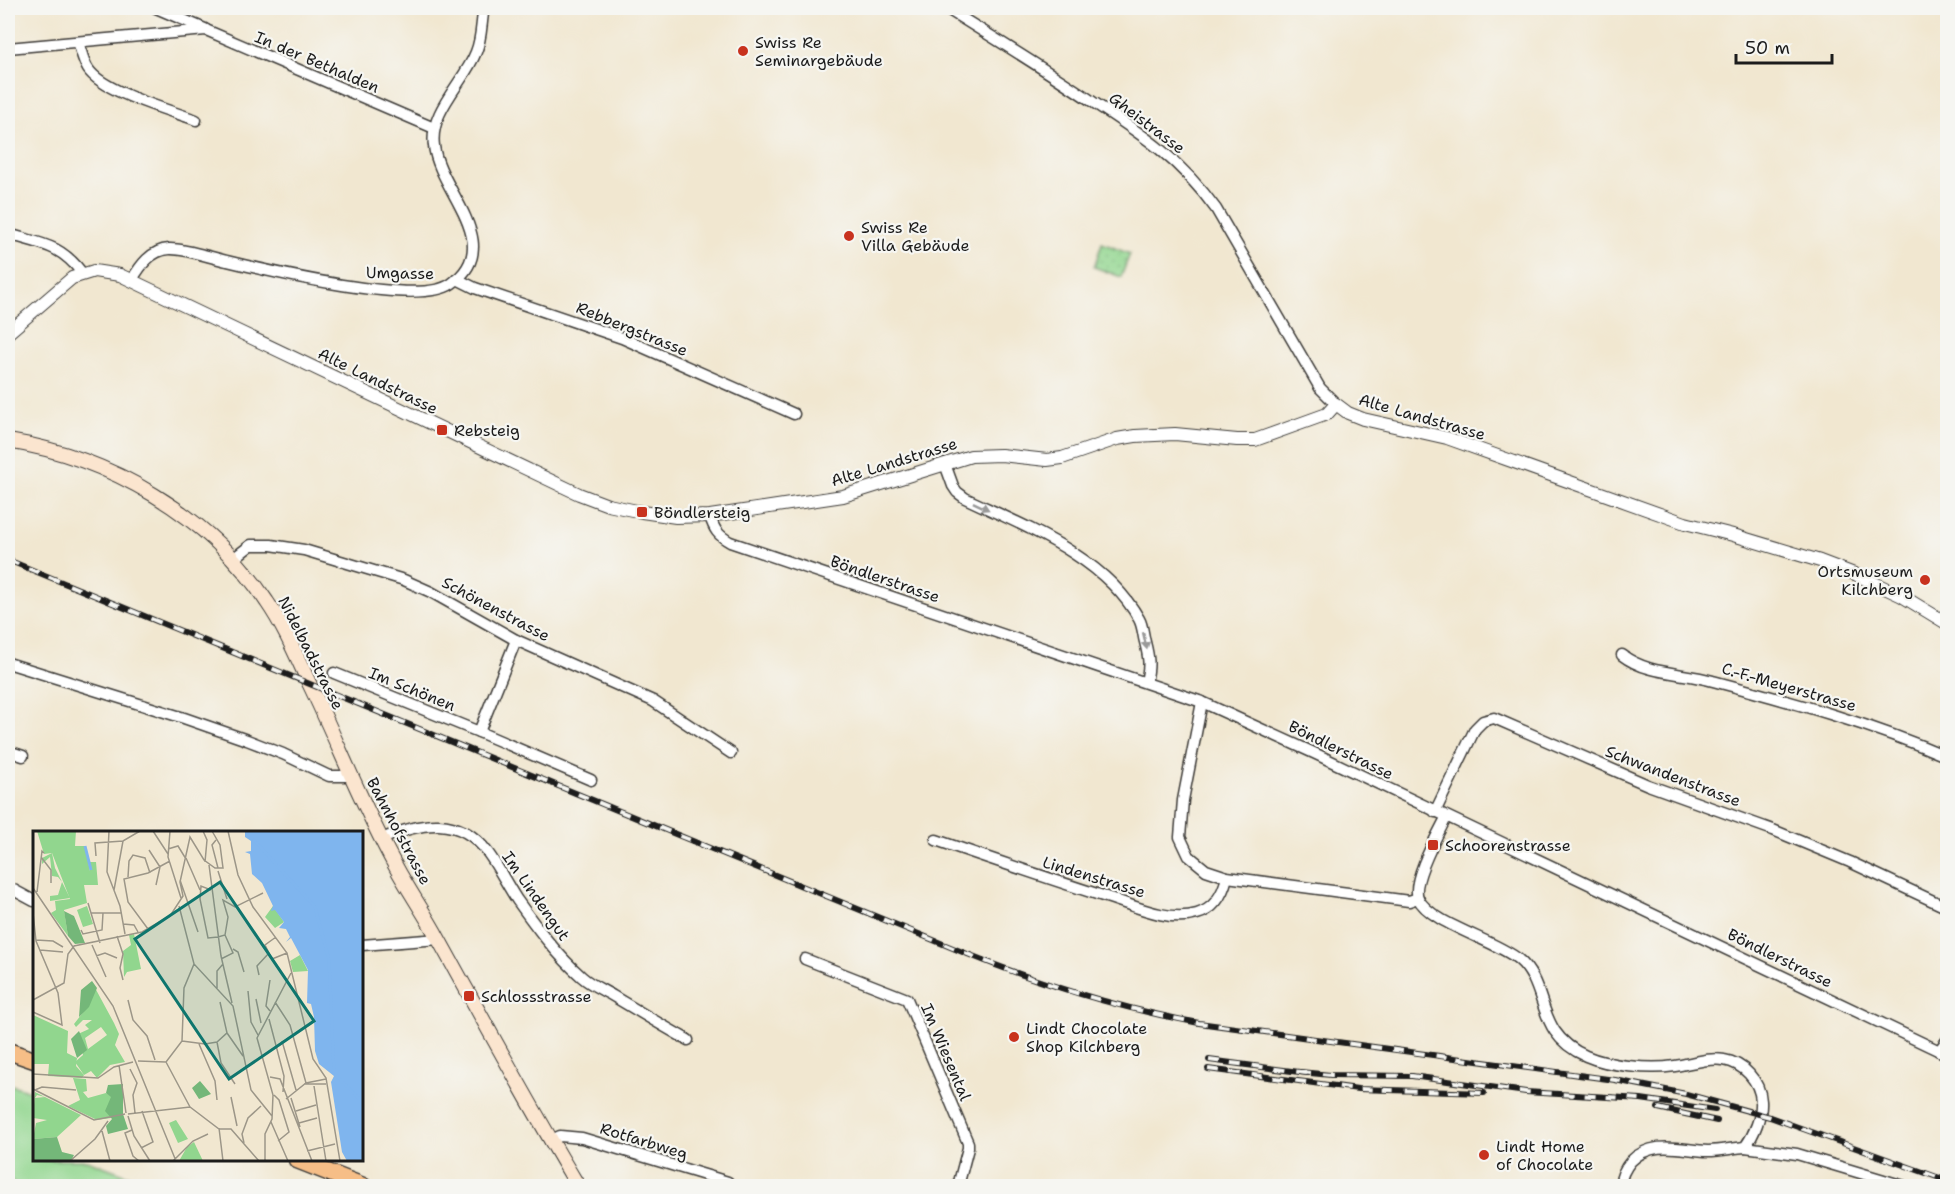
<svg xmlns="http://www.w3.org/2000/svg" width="1955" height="1194" font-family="'Shantell Sans',sans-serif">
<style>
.grass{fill:#91d68e;stroke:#567955;stroke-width:1.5}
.garden{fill:url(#garden-dots);stroke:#567955;stroke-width:1.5}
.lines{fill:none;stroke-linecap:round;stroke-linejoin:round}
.minor-casing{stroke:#3c3a37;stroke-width:13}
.tertiary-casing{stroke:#3c3a37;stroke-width:14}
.secondary-casing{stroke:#3c3a37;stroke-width:16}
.primary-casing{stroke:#3c3a37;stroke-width:19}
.minor{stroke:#fff;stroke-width:10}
.tertiary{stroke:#fff;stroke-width:12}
.secondary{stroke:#fbe5cf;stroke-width:14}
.primary{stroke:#f6be87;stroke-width:16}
.rail-casing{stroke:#1c1c1c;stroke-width:6}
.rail{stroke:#f6f6f2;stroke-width:4;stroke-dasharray:11;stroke-linecap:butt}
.oneway{fill:#999}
.poi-dot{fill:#c8321e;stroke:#f6f6f2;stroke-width:2}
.labels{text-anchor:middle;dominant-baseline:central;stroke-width:4.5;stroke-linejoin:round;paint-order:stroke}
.poi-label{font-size:16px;fill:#1c1c1c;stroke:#f6f6f2;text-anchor:start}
.street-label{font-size:16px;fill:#1c1c1c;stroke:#f6f6f2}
.inset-river{fill:none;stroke:#7fb5ee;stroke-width:3}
.inset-road{fill:none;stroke:#9c9688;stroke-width:1.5}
.view{fill:#0f766e;fill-opacity:0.15;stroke:#0f766e;stroke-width:3}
.inset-edge{fill:none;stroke:#1c1c1c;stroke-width:3}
</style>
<defs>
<pattern id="garden-dots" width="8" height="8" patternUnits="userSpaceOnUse" patternTransform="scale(1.5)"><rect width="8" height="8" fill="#91d68e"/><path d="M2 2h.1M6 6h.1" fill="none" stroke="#7cb77a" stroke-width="1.8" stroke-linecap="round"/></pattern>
</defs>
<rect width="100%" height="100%" fill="#f6f6f2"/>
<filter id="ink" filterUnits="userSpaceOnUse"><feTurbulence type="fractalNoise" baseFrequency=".0167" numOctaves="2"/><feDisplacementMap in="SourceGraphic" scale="12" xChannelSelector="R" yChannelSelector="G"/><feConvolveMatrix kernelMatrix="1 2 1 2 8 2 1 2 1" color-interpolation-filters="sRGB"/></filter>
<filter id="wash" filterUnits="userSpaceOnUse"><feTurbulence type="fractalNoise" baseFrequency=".008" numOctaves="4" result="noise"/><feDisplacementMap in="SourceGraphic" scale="24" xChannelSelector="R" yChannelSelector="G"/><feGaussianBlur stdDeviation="1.35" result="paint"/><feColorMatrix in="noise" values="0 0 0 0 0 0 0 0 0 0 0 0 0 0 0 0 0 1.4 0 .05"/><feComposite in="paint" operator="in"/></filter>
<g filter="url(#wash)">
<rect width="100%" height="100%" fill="#f1e7d0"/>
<!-- grass -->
<polygon class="grass" points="8,1084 34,1092 34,1160 87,1160 132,1177 128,1186 20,1186 8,1179"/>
<!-- garden -->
<polygon class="garden" points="1102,243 1130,254 1121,277 1094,267"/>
</g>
<g filter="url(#ink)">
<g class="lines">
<defs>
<g id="minor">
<polyline points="156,8 205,29"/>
<path d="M946,8C995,39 1045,69 1093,102C1143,135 1180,159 1216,209L1320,388L1336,404"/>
<path d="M78,42C81,50 83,61 88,69C103,92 169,110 196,120"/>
<polyline points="8,48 206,30 434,128"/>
<path d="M8,234C41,244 60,244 82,273"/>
<polyline points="457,279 475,288 622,338 794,414"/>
<path d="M132,280C140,266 151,250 169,249C184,248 212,258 227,261C268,271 418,307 451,284C507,245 439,191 434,146C429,111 464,83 476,52C482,38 481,22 484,8"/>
<path d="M945,464L953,486L957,492L965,498C1026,527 1105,557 1139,619C1143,626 1143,635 1145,642C1149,658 1150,665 1146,682"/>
<path d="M710,516C714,530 718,535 730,542L1202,702L1316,754L1948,1055"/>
<polyline points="233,559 251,545 271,545 304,550 404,580 431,592 516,640 653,701 731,753"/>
<path d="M1622,655C1648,675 1682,672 1713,681C1792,702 1872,724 1948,757"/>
<polyline points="8,663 184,718 247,740 283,754 329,776 351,776"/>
<polyline points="334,673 479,732 591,780"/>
<polyline points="1202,702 1183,800 1180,837 1189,856 1206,870 1227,877 1409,901 1418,898"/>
<polyline points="479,732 516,640"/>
<polyline points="8,751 23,756"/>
<polyline points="1435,812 1475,729 1483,721 1494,718 1648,785 1773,830 1850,862 1948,908"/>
<path d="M1446,818C1438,834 1411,881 1418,898C1429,923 1495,940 1518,959C1551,987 1533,1033 1586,1056C1609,1066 1650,1070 1675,1066C1691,1064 1708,1057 1724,1060C1743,1063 1760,1081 1761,1101C1762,1116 1754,1135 1745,1147C1733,1148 1721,1151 1708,1151C1681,1150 1653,1139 1631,1161C1624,1169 1621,1176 1620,1186"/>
<path d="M382,839C420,822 460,814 488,853C499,868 507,885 517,900C537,928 556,954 582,977C591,985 603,990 613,996C638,1011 663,1026 688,1040"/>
<path d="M936,840C991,859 1047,878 1103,896C1131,904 1167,923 1197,914C1215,909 1223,894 1227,877"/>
<polyline points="8,887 34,901"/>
<polyline points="362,945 439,939"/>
<polyline points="805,959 907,999 968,1143 968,1148 958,1186"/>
<polyline points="1939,1051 1948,1039"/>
<polyline points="550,1141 560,1136 582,1138 728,1182"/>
<polyline points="1745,1147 1797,1154 1904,1186"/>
</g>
<polyline id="tertiary" points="8,333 72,278 94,271 120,275 579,494 608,505 642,512 676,517 710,516 843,496 971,456 1001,455 1047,460 1062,458 1117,439 1135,436 1175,434 1237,440 1255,440 1327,414 1336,404 1348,413 1363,419 1447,438 1685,523 1733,535 1820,561 1857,575 1902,596 1948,624"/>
<path id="secondary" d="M8,441C109,457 210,515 267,602C285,628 297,657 310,685C339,745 363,808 396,867C409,891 425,914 438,938C484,1021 529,1105 578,1186"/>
<g id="primary">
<polyline points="8,1051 34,1060"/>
<polyline points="297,1160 363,1186"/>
</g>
</defs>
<!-- minor casing -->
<use href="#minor" class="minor-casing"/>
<!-- tertiary casing -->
<use href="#tertiary" class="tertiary-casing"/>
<!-- secondary casing -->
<use href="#secondary" class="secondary-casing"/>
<!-- primary casing -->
<use href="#primary" class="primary-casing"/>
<!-- minor -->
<use href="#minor" class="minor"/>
<!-- tertiary -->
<use href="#tertiary" class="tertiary"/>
<!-- secondary -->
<use href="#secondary" class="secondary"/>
<!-- primary -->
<use href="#primary" class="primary"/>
<defs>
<g id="rail">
<path d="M8,560L965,953C1041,984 1118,1008 1199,1023L1615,1080L1686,1094L1770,1117L1948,1181"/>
<polyline points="1209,1060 1307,1073"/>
<polyline points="1208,1069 1358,1089 1484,1093"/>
<polyline points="1300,1072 1331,1075 1412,1076 1526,1092 1641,1099 1715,1110"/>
<polyline points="1658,1108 1717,1121"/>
</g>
</defs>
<!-- rail casing -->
<use href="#rail" class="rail-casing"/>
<!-- rail -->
<use href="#rail" class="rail"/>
</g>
<!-- one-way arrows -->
<defs><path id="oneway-solid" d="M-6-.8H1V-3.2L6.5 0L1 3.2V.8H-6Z" transform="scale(1.5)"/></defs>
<g class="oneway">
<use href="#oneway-solid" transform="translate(981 506) rotate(26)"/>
<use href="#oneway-solid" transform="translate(1145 641) rotate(77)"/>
</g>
</g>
<!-- markers -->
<g class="poi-dot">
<circle cx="743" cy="51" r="6"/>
<circle cx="849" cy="236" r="6"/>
<rect x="436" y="424" width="12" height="12" rx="3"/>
<rect x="636" y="506" width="12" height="12" rx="3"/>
<circle cx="1925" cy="580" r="6"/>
<rect x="1427" y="839" width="12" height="12" rx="3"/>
<rect x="463" y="990" width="12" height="12" rx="3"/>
<circle cx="1014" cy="1037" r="6"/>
<circle cx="1484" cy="1155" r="6"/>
</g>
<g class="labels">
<!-- poi labels -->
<g class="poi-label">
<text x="755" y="42">Swiss Re<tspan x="755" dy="18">Seminargebäude</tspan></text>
<text x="861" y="227">Swiss Re<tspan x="861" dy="18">Villa Gebäude</tspan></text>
<text x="454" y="430">Rebsteig</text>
<text x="654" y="512">Böndlersteig</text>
<text x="1913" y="571" text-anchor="end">Ortsmuseum<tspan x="1913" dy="18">Kilchberg</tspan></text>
<text x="1445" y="845">Schoorenstrasse</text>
<text x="481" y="996">Schlossstrasse</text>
<text x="1026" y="1028">Lindt Chocolate<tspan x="1026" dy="18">Shop Kilchberg</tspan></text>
<text x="1496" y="1146">Lindt Home<tspan x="1496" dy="18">of Chocolate</tspan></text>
</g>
<!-- street labels -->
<g class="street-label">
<text transform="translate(317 62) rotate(23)">In der Bethalden</text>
<text transform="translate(1147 123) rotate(37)">Gheistrasse</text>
<text transform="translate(400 273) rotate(1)">Umgasse</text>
<text transform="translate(632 329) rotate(22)">Rebbergstrasse</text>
<text transform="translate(378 381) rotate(26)">Alte Landstrasse</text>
<text transform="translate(1422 417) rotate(16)">Alte Landstrasse</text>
<text transform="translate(894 462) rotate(-17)">Alte Landstrasse</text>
<text transform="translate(885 579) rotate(19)">Böndlerstrasse</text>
<text transform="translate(496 609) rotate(28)">Schönenstrasse</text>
<text transform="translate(311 653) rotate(63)">Nidelbadstrasse</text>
<text transform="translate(1789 687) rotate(16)">C.-F.-Meyerstrasse</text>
<text transform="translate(412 689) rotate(22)">Im Schönen</text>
<text transform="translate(1341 750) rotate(26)">Böndlerstrasse</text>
<text transform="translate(1673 776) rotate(21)">Schwandenstrasse</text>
<text transform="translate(399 831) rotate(62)">Bahnhofstrasse</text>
<text transform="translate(1094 877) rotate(17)">Lindenstrasse</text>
<text transform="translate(536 896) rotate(55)">Im Lindengut</text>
<text transform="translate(1780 958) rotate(26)">Böndlerstrasse</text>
<text transform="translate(946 1052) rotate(67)">Im Wiesental</text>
<text transform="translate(644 1141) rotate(17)">Rotfarbweg</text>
</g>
</g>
<!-- overview -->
<g transform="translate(33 831)">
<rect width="330" height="330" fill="#f1e7d0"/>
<path d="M4,0H43L42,15H52L57,40V31H63L65,54H51L54,72L31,79L35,105L18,82L23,79L22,70L37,68L19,22L11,23ZM54,75L60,93L50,96L44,79ZM240,75L251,91L242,97L232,86ZM61,155L81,192L86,203L82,214L92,231L77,234L64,247L58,240L51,244L42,231L50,224L45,203L56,198L52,194L59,189H50L43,196L41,193L56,174ZM68,196L74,204L55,218L52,207ZM40,247L53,248L54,260L50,261L55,267L73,262L78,265V287L64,289L35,275L47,269ZM2,261L12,266L4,264L2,267L12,266L48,284L24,306L0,308L3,292L14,289L0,287ZM143,289L155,308L145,312L136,292Z" fill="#91d68e" fill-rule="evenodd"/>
<path d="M31,80L41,85L52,112L42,113L35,105ZM59,150L64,157L56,176L46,186L48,159ZM46,200L54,219L44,227L38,208ZM167,250L178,263L166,268L159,257ZM90,253V283L95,298L75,303L73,295L79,288L72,280L78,266L73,262L75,254ZM24,306L29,321L41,324L38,330H0V308Z" fill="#74b779"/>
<path d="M101,103L108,138L94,141L91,146L90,120L98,114L96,104Z" fill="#91d68e"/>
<path d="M267,124L275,140L260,141L257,130ZM0,184L35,200L34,222L44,227L43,235L51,244L49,247L15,245L16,233H0Z" fill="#91d68e"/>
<path d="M19,22L22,37L37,67L17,70V65L25,64L29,51L25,46L19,45L17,26L9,33V27ZM161,311L170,330H146L154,316Z" fill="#91d68e"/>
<path d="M212,0H330V330H314L309,321L298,251L301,245L286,233L282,220L281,186L278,173L274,172L275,139L258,107L253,111L257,106L253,98L246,97L251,91L242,79L238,80L240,75L229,52L219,43L217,23L212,21L218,20V10L212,6Z" fill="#7fb5ee"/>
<path class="inset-river" d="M220,8L282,76L296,129L301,242L330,272M52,15L58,39"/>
<path class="inset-road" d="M76,0L74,41L87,75L92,103M120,0L135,23M137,0L135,26L148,67M170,0L174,9L172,31M195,0L205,44L220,76L254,122L280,228L293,247L307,330M183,9L179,14L185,37M135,18L145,15L153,28M116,19L127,36L123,54M63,25L62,12L90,10L107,0M8,26L18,39V52M153,27L167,59M176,34L188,125L199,172M185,40L194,68M95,46L96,30L100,24L112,27L117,42M147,49L165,101M0,57L80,175L143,330M81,59L90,10M178,59L168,55L167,68L175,107L185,106M4,61L9,20L11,22M55,72L67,112M146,75L161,133L200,175L218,259L239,285M0,82L3,110L25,162L29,194L0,181M58,82H89M90,93L101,94L105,101M115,98L95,71L91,48L115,42L137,30M48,99L50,103L69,99L70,82M84,105L90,123L87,137L90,149M185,106L192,104L195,86L190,69L202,76L230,62M243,106L232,114L239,128L254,122M3,109L20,110L30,116M59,114L73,146M200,118L205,121L211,141M7,119L30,121M63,125L72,122L84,127M188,128L200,122L192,104M226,144L224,135L236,122M237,149L233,175L237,180M184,158V140L190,133M215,160L218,191L225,204M223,168L228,192M0,169L31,152L35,123L41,115L109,101L137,85L150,65L147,51L157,6L171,29L182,37H190L187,14L179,0M95,169L100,189L114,205L122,229M187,171L194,202M242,171L257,194L273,252M236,188L251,245L250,261M149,210L172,213L184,211L194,202L210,225M249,210L263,259M184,211L188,232L202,253M166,213L182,250L184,269M105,230L133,231M133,231L149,210L151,157L161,133M133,231L157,276M86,234L93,282M97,238L104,252L100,264L102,282M0,243L65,247L81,236L100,231M237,246L247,248L279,330M271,253H293M281,255L293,330M0,258L61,289L92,283M2,259L9,256L43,259M241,264L246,269L256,301L245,310M198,266L204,295M258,267L267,296M253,268L273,252L293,248M263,280L283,274M95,283L157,276L186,298H198L226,330M95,285L101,305L117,330M238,291L255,330M266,292L284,287M186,297L190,330M99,299L92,302L100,325L106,330M69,300L77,330M211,312L209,303L215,287L228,275M108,317L120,311L109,280M274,320L302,313M37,330L62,308L75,290M140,330L160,310L175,303M232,330V303L239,288L240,264L224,207L258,142"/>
<path class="view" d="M187,51L281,190L196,248L102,108Z"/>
<rect width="330" height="330" class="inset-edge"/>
</g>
<!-- margin -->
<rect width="1955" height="1194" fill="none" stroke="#f6f6f2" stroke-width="30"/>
<!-- scale -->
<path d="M1736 54v9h96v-9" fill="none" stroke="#1c1c1c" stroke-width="3"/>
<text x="1745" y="54" font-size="18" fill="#1c1c1c" stroke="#f6f6f2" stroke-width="4.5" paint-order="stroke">50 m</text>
</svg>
